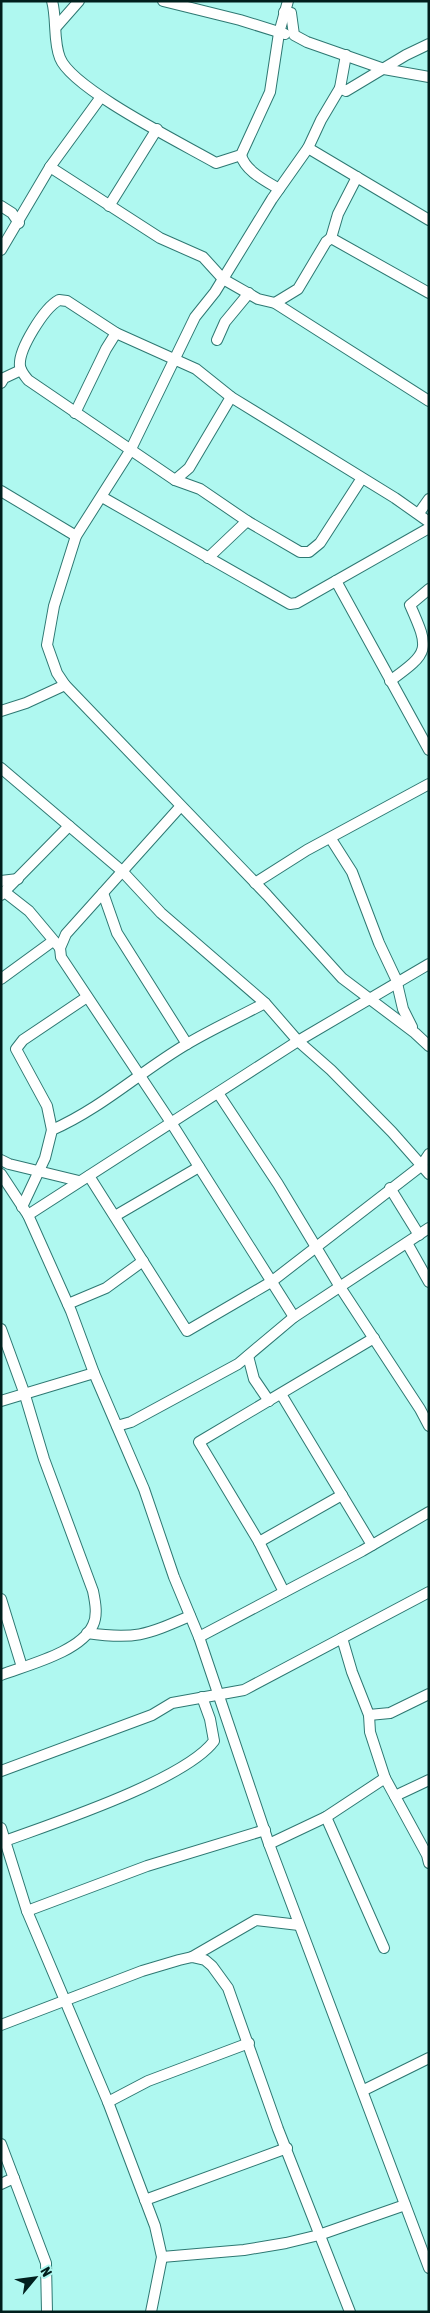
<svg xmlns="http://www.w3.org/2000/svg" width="430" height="2313" font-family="'Asap Condensed',sans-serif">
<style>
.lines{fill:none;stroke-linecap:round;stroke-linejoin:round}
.street-casing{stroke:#2e7872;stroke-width:12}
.street{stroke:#fff;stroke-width:10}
</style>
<rect width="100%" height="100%" fill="#aff8f0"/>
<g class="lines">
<defs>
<g id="street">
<path d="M52,1C57,19 53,41 60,58C72,89 183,144 216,163L241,155L270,92L279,33L288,1"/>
<polyline points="163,1 240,20 285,34"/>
<polyline points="284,12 291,13 294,35 307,42 384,69 429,77"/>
<polyline points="57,26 79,1"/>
<polyline points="429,44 406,55 346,91 340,88 321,120 308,148 272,199 215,292 195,317 130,451 76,536 54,606 47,645 57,673 65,685 267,895 342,978 415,1033 429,1046"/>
<polyline points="340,88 346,55"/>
<polyline points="308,148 429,220"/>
<path d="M241,155C245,171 266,181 279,189"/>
<polyline points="50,167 160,238 203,257 223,279 258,299 275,303 429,401"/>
<polyline points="1,206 12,213 19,223"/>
<polyline points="109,206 157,129"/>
<polyline points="331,238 338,214 357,177"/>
<polyline points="1,250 50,167 101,97"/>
<polyline points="275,303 298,289 326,242 331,238 429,293"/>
<polyline points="217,340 225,322 249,293"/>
<polyline points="1,383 4,378 21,370"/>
<polyline points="75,413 106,349 116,333"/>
<path d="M362,478L320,543L309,552H300L247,521L200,489L175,480L28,380C25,376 21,372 20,366C18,350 44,308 59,300L67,301L116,333L196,369L231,397L395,498L429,522"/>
<polyline points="175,480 189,468 231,397"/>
<polyline points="1,491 76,536"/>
<polyline points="102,497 290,604 297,603 429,528"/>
<polyline points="419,513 429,499"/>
<polyline points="208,558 247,521"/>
<polyline points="336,581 429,750"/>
<path d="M390,681C430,652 430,650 410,605L429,589"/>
<polyline points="1,711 26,703 65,685"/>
<polyline points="1,768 122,871 161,913 265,1003 298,1041 331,1070 392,1132 429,1174"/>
<polyline points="180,807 66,934 60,948 61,957 172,1124 294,1317"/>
<polyline points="331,839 352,872 379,943 396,979 403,1009 412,1027"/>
<polyline points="1,881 18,879"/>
<polyline points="255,883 307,850 429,784"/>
<polyline points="6,893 29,911 60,948"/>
<polyline points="103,893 117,933 187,1044"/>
<polyline points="1,895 69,826"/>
<polyline points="1,979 53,941"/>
<polyline points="218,1093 278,1184 340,1287 420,1409 429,1426"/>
<polyline points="52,1130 47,1106 16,1049 23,1040 87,997"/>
<polyline points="1,1160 9,1164 79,1181"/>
<polyline points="1,1174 28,1215 71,1311 94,1373 144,1489 174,1577 199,1637 269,1844 429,2268"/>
<polyline points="89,1176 187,1331 271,1282 421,1166 429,1154"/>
<polyline points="390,1188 419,1235"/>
<path d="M22,1207L45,1158L52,1130C102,1108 141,1071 187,1044C212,1029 239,1017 265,1003"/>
<polyline points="28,1215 298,1041 429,964"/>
<polyline points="115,1216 199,1167"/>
<polyline points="407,1243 429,1282"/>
<polyline points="68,1304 106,1288 143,1261"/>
<path d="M1,1329L24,1392L44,1459L93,1591C95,1601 98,1615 93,1625C81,1652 27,1665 1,1675"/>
<polyline points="248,1356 254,1379 269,1401"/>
<polyline points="281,1394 372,1545"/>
<polyline points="1,1401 94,1373"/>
<polyline points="117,1426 131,1422 238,1364 294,1317 429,1228"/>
<polyline points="259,1542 342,1495"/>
<polyline points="284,1592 259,1542 199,1442 374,1338"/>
<polyline points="1,1599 22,1667"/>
<path d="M87,1633C135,1640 146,1635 190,1616"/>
<polyline points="199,1637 362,1551 429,1512"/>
<polyline points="342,1638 352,1672 369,1715 370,1732 385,1778"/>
<polyline points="369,1715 390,1713 429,1694"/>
<polyline points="1,1771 152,1715 172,1703 244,1690 429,1592"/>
<polyline points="395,1796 429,1780"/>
<polyline points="326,1817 384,1948"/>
<polyline points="1,1828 27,1911 108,2102 155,2226 162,2257 151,2312"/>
<path d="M5,1841C54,1823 185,1780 214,1741L210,1719L202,1697"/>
<polyline points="269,1844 326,1817 385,1778 427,1855 429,1863"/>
<polyline points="27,1911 147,1866 265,1830"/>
<polyline points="192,1957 256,1920 299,1925"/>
<polyline points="1,2025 142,1971 179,1960 192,1957 205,1960 212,1966 228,1988 278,2129 350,2312"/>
<polyline points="364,2090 429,2058"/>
<polyline points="108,2102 148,2081 249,2043"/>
<polyline points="1,2144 46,2263 47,2312"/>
<polyline points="1,2184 14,2178"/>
<polyline points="145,2200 287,2148"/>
<polyline points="162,2257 244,2250 286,2243 319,2235 405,2205"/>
</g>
</defs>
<!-- street casing -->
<use href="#street" class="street-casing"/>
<!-- street -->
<use href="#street" class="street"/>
</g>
<!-- border -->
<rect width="430" height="2313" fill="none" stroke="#011f1d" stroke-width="5"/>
<!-- north arrow -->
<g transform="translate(35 2278) rotate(61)" stroke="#aff8f0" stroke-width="4" paint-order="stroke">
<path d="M0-4L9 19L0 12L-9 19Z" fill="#011f1d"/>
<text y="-8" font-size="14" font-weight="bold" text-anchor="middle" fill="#011f1d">N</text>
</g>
</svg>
